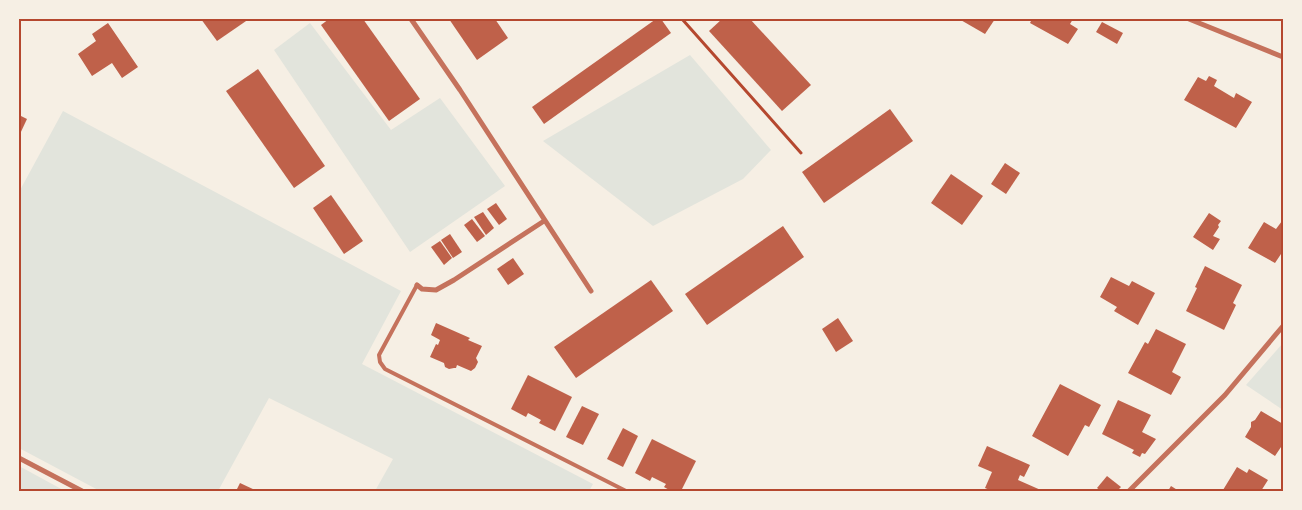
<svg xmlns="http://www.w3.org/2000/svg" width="1302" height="510" font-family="'Archivo Narrow',sans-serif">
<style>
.green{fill:#e2e4dc}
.building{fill:#bf614a}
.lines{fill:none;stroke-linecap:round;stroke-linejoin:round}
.path{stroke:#b5482f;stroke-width:3}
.service{stroke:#c5725c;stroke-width:4}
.minor{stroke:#c5725c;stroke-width:5}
.neatline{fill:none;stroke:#b5482f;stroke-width:2}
</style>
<rect width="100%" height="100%" fill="#f6efe4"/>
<!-- green -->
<g class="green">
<polygon points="310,23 391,130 440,98 505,186 410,252 274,50"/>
<polygon points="690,55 771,150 743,179 653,226 543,141"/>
<polygon points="63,111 401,291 362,364 593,484 589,491 375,491 393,459 269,398 218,491 100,491 19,448 19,192"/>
<polygon points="1283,343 1283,410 1246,385"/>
<polygon points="19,466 65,491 19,491"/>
</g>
<!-- building -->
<g class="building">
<polygon points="201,19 249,19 217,41"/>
<polygon points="329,19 363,19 420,99 389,121 321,25"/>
<polygon points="449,19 495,19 508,38 477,60"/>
<polygon points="656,19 661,19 671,33 544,124 532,107"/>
<polygon points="722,19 750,19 811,85 782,111 709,31"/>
<polygon points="959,19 995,19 985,34"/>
<polygon points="1032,19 1073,19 1070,24 1078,29 1068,44 1030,23"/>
<polygon points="1102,22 1123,33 1117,44 1096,32"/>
<polygon points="108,23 138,67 122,78 112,63 92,76 78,54 96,41 92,34"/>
<polygon points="258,69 325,166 294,188 226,91"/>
<polygon points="1209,76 1217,80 1214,86 1234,98 1236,93 1252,102 1236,128 1184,100 1198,77 1206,81"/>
<polygon points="890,109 913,141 824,203 802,172"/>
<polygon points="19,115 27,119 19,136"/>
<polygon points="1005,163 1020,173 1006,194 991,184"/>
<polygon points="951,174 983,196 962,225 931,203"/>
<polygon points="331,195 363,241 344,254 313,208"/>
<polygon points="496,203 507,219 499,225 487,209"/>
<polygon points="483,212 494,228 486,235 474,217"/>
<polygon points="1209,213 1221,221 1218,225 1219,227 1213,236 1220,239 1213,250 1193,237"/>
<polygon points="472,219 485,236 477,242 464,225"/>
<polygon points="1282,221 1283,222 1283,251 1275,263 1248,248 1264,222 1276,229"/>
<polygon points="783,226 804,257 707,325 685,294"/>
<polygon points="450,234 462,252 453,258 441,240"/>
<polygon points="440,241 452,258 444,265 431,247"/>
<polygon points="513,258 524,274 508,285 497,269"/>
<polygon points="1205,266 1242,285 1233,303 1236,305 1224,330 1186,311 1197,288 1195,287"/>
<polygon points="1111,277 1129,286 1132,281 1155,293 1138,325 1114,311 1117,307 1100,297"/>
<polygon points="651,280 673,311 576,378 554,347"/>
<polygon points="838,318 853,341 836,352 822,329"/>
<polygon points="436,323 470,338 468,340 482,346 476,358 478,362 475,368 471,371 457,365 456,368 454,368 449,369 445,367 444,363 430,357 436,344 438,345 440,340 431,335"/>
<polygon points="1156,329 1186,344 1172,372 1181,377 1171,395 1128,373 1145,342 1148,344"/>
<polygon points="528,375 572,397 555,431 539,423 541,420 528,413 526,417 511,409"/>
<polygon points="1060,384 1101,405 1089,427 1085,425 1068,456 1032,436"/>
<polygon points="1118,400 1151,415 1142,432 1156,439 1145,454 1142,453 1140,457 1132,453 1134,450 1102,434"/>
<polygon points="582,406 599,414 583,445 566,437"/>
<polygon points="1261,411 1283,424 1283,444 1275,456 1245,437 1251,427 1251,422 1255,420"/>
<polygon points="623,428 638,436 623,467 607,459"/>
<polygon points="652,439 696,461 681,491 671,491 664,487 666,484 652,477 650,481 635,473"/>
<polygon points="987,446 1030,465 1024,477 1020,475 1018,480 1043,491 992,491 985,488 992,472 978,466"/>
<polygon points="1237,467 1247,473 1249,469 1268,480 1261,491 1225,491 1223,490"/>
<polygon points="1107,476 1121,487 1117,491 1101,491 1097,488"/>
<polygon points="240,483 257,491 236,491"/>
<polygon points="1171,486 1179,491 1168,491"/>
</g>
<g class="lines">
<!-- path -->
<polyline class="path" points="682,19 801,153"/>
<!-- service -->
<polyline class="service" points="417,285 379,355 380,362 385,369 626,491"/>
<!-- minor -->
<g class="minor">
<polyline points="411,19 460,90 591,291"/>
<polyline points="1189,19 1283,57"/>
<polyline points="417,285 422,289 436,290 454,280 544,221"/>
<polyline points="19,458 82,491"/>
<polyline points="1129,491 1225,395 1283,326"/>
</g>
</g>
<!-- border -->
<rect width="1302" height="510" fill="none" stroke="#f6efe4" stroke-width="40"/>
<rect x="20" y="20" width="1262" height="470" class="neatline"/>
</svg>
